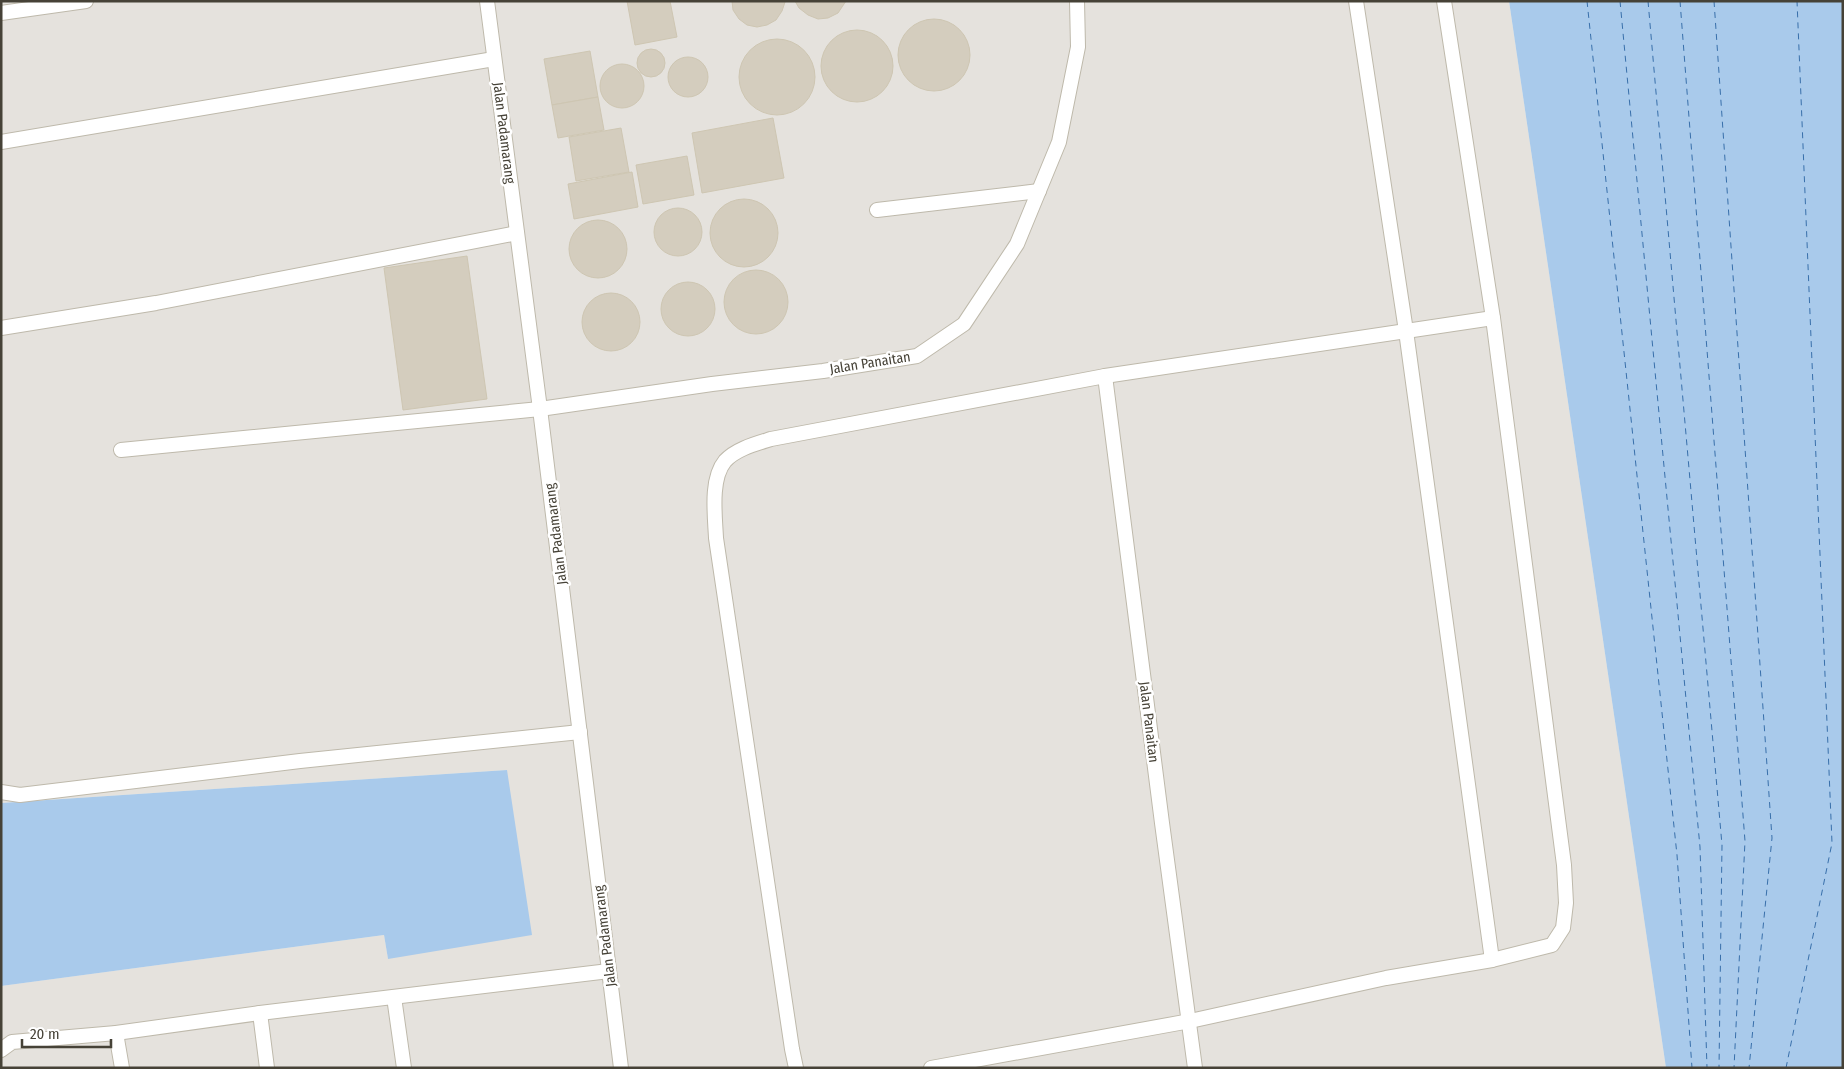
<svg xmlns="http://www.w3.org/2000/svg" width="1844" height="1069" font-family="'Fira Sans Condensed',sans-serif">
<style>
.industrial{fill:#e5e2dd}
.water{fill:#a9caeb}
.lines{fill:none;stroke-linecap:round;stroke-linejoin:round}
.ferry{stroke:#386faa;stroke-width:1;stroke-dasharray:6 5;stroke-linecap:butt}
.building{fill:#d4cdbe;stroke:#cec6b2}
.lane-casing{stroke:#beb9ab;stroke-width:16}
.lane{stroke:#fff;stroke-width:14}
.labels{text-anchor:middle;dominant-baseline:central;stroke-width:5;stroke-linejoin:round;paint-order:stroke}
.street-label{font-size:14px;fill:#464237;stroke:#fff}
</style>
<rect width="100%" height="100%" fill="#f3f1e8"/>
<!-- industrial -->
<polygon class="industrial" points="1,1 1509,1 1666,1068 1,1068 1,986 384,935 388,959 507,770 1,803"/>
<!-- water -->
<g class="water">
<polygon points="1509,1 1843,1 1843,1068 1666,1068"/>
<polygon points="507,770 532,935 388,959 384,935 1,986 1,803"/>
</g>
<g class="lines">
<!-- ferry -->
<g class="ferry">
<polyline points="1587,1 1677,855 1692,1068"/>
<polyline points="1620,1 1700,847 1707,1068"/>
<polyline points="1648,1 1722,845 1719,1068"/>
<polyline points="1680,1 1745,841 1734,1068"/>
<polyline points="1714,1 1772,838 1749,1068"/>
<polyline points="1786,1068 1832,843 1797,1"/>
</g>
</g>
<!-- building -->
<g class="building">
<polygon points="627,1 670,1 677,37 635,45"/>
<polygon points="732,1 785,1 785,2 782,11 776,20 767,25 757,27 747,25 739,19 733,10"/>
<polygon points="795,1 846,1 838,13 828,18 818,19 808,15 799,8"/>
<circle cx="934" cy="55" r="36"/>
<circle cx="857" cy="66" r="36"/>
<circle cx="777" cy="77" r="38"/>
<circle cx="651" cy="63" r="14"/>
<polygon points="590,51 598,97 552,105 544,59"/>
<circle cx="688" cy="77" r="20"/>
<circle cx="622" cy="86" r="22"/>
<polygon points="598,97 604,130 558,138 552,105"/>
<polygon points="773,118 784,178 702,193 692,133"/>
<polygon points="621,128 629,172 576,181 569,137"/>
<polygon points="687,156 694,195 643,204 636,165"/>
<polygon points="632,172 638,207 574,219 568,184"/>
<circle cx="744" cy="233" r="34"/>
<circle cx="678" cy="232" r="24"/>
<circle cx="598" cy="249" r="29"/>
<polygon points="467,256 487,399 403,410 384,268"/>
<circle cx="756" cy="302" r="32"/>
<circle cx="688" cy="309" r="27"/>
<circle cx="611" cy="322" r="29"/>
</g>
<g class="lines">
<defs>
<g id="lane">
<polyline points="487,1 540,409 621,1068"/>
<polyline points="1356,1 1406,331 1492,960"/>
<polyline points="1,13 86,1"/>
<polyline points="1,142 494,59"/>
<polyline points="877,210 1039,191"/>
<polyline points="1,328 156,303 517,233"/>
<polyline points="1105,376 1162,823 1195,1068"/>
<polyline points="121,450 540,409 712,384 823,371 917,356 964,324 1017,244 1059,142 1078,47 1077,1"/>
<polyline points="1,792 20,795 300,761 580,732"/>
<polyline points="394,997 404,1068"/>
<polyline points="260,1013 267,1068"/>
<polyline points="116,1033 122,1068"/>
<polyline points="1,1050 12,1042 116,1033 260,1013 609,971"/>
<path d="M796,1068L792,1049L716,538C715,516 710,479 725,461C736,449 755,444 771,439L1105,376L1493,318"/>
<polyline points="931,1068 1190,1021 1386,978 1492,960 1552,945 1563,928 1566,903 1564,865 1493,318 1444,1"/>
</g>
</defs>
<!-- lane casing -->
<use href="#lane" class="lane-casing"/>
<!-- lane -->
<use href="#lane" class="lane"/>
</g>
<g class="labels">
<!-- street labels -->
<g class="street-label">
<text transform="translate(504 133) rotate(83)">Jalan Padamarang</text>
<text transform="translate(870 363) rotate(-9)">Jalan Panaitan</text>
<text transform="translate(556 534) rotate(-97)">Jalan Padamarang</text>
<text transform="translate(1149 722) rotate(83)">Jalan Panaitan</text>
<text transform="translate(605 936) rotate(-97)">Jalan Padamarang</text>
</g>
</g>
<!-- border -->
<rect width="1844" height="1069" fill="none" stroke="#464237" stroke-width="5"/>
<!-- scale -->
<path d="M22 1039v8h89v-8" fill="none" stroke="#464237" stroke-width="2.5"/>
<text x="30" y="1039" font-size="15" fill="#464237" stroke="#ffffff" stroke-width="4" paint-order="stroke">20 m</text>
</svg>
